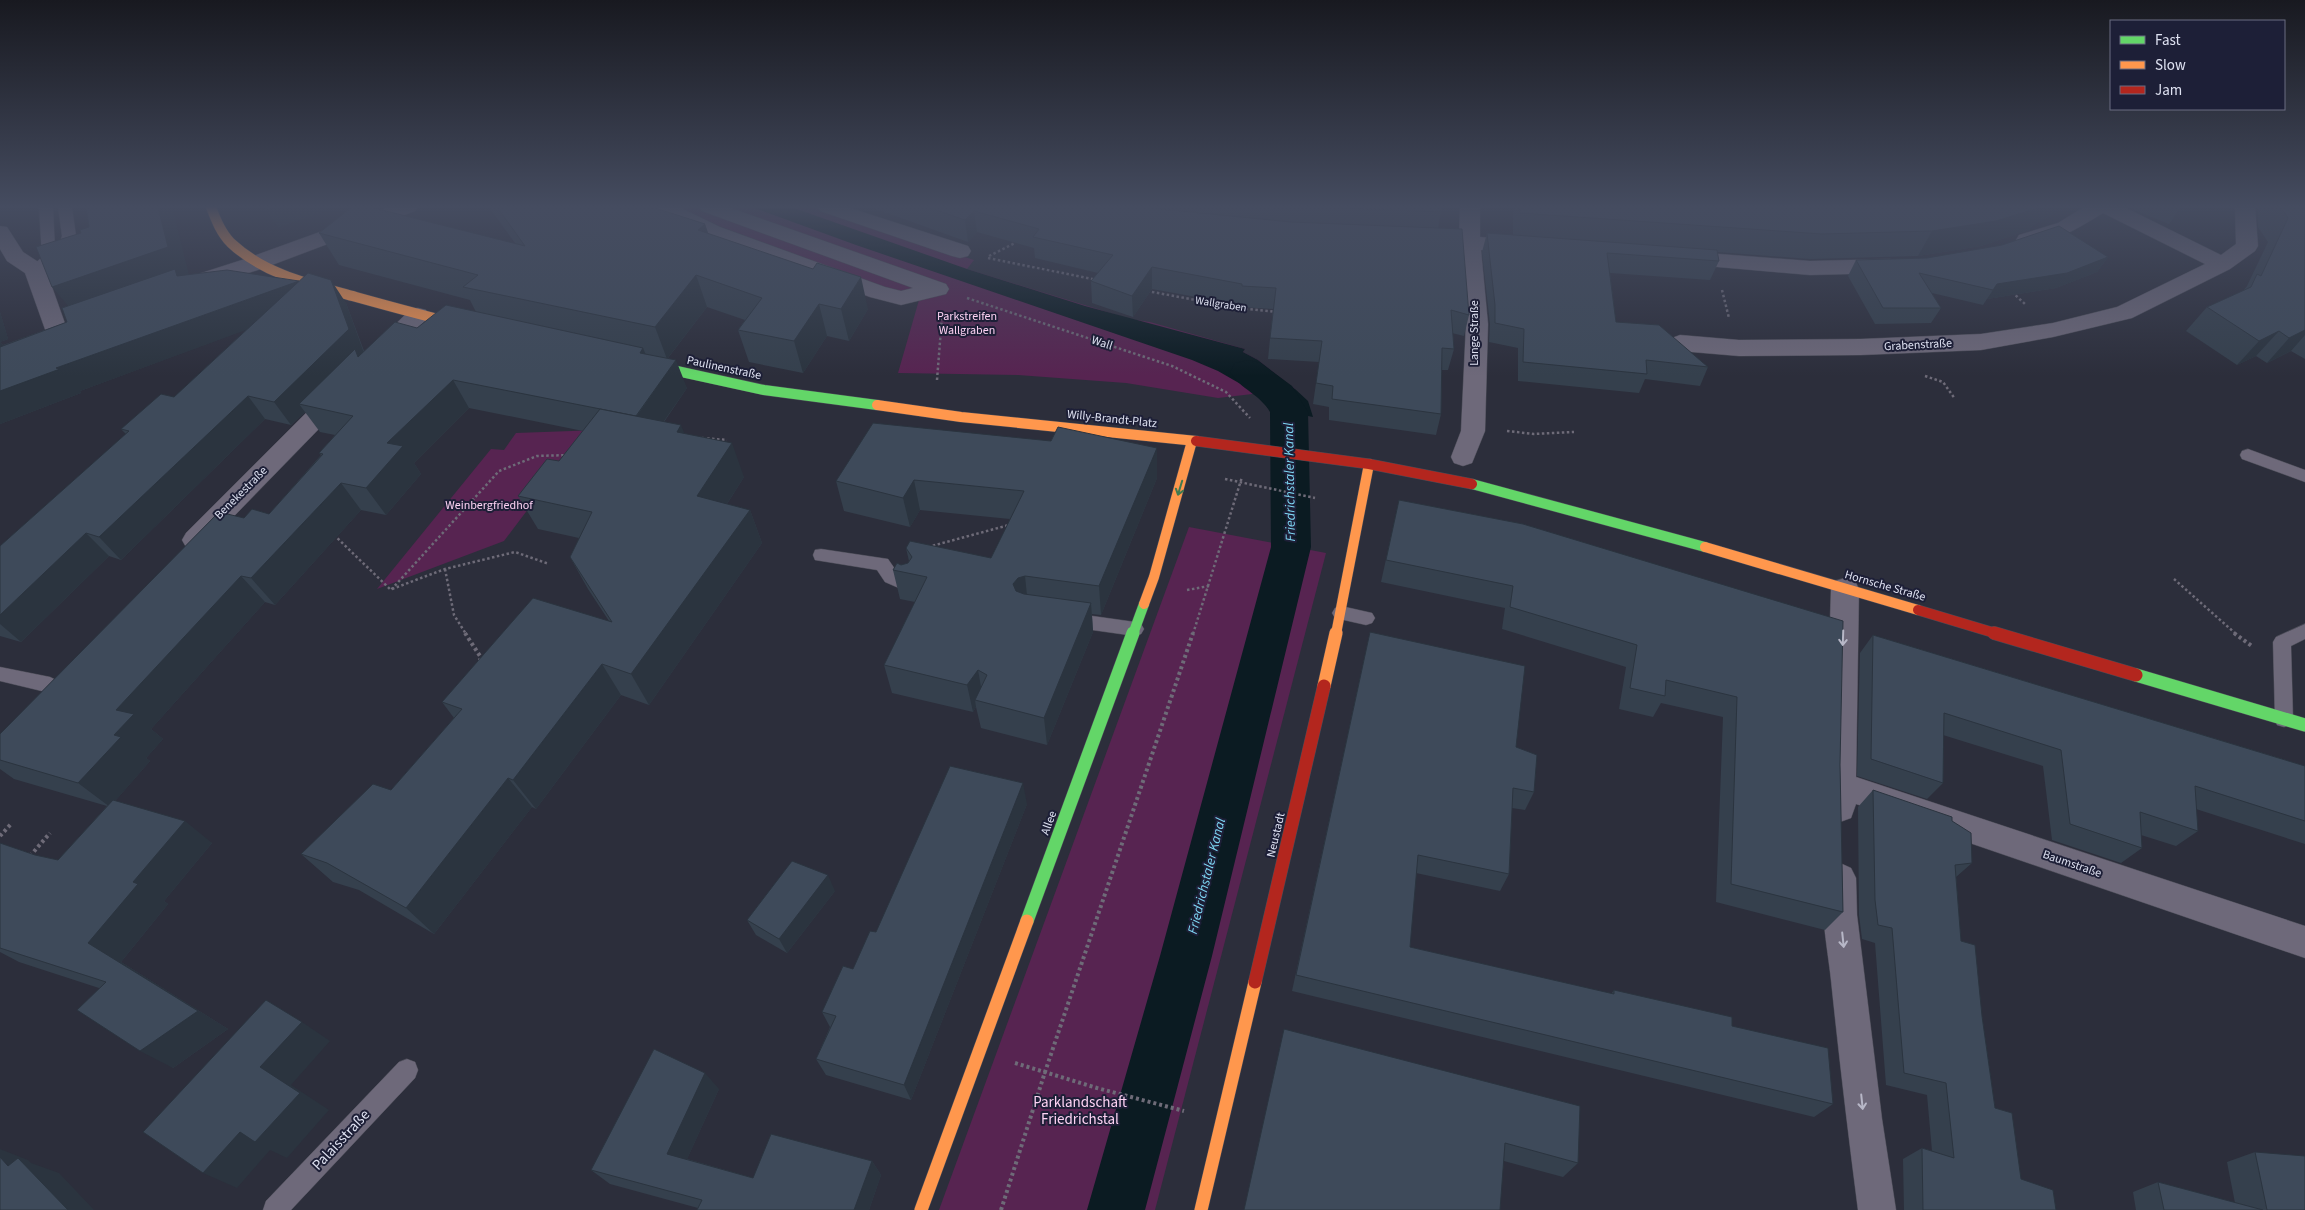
<svg xmlns="http://www.w3.org/2000/svg" width="2305" height="1210" font-family="'Source Sans 3',sans-serif">
<style>
.green{fill:#572451}
.water{fill:#0b1b22}
.lines{fill:none;stroke-linecap:round;stroke-linejoin:round}
.canal{fill:#0b1b22;fill-rule:evenodd}
.lane-casing{stroke:#4a4b56;stroke-width:1}
.street-casing{stroke:#4a4b56;stroke-width:1}
.fast-far1-casing{stroke:#4a4b56;stroke-width:11}
.fast-casing{stroke:#4a4b56;stroke-width:14}
.slow-far1-casing{stroke:#4a4b56;stroke-width:11}
.slow-casing{stroke:#4a4b56;stroke-width:14}
.jam-far1-casing{stroke:#4a4b56;stroke-width:11}
.jam-casing{stroke:#4a4b56;stroke-width:14}
.path-far1{stroke:#6e6b78;stroke-width:2.5;stroke-dasharray:2.5 2.5;stroke-linecap:butt}
.path{stroke:#6e6b78;stroke-width:4;stroke-dasharray:3 3;stroke-linecap:butt}
.lane{fill:#6e697a;fill-rule:evenodd}
.street{fill:#6e697a;fill-rule:evenodd}
.fast-far1{stroke:#63d668;stroke-width:10}
.fast{stroke:#63d668;stroke-width:13}
.slow-far1{stroke:#ff974d;stroke-width:10}
.slow{stroke:#ff974d;stroke-width:13}
.jam-far1{stroke:#b3261e;stroke-width:10}
.jam{stroke:#b3261e;stroke-width:13}
.wall{fill:#35404d}
.shaded-wall{fill:#2b343f}
.building{fill:#3e4a5a;stroke:#2b343f}
.oneway{stroke:#407a50}
.oneway2{stroke:#b7b7c7}
.labels{text-anchor:middle;dominant-baseline:central;stroke-width:4;stroke-linejoin:round;paint-order:stroke}
.far-street-label{font-size:11px;fill:#dee1f1;stroke:#1d1f37}
.park-label{font-size:12px;fill:#fdd2f3;stroke:#1d1f37}
.street-label{font-size:12px;fill:#dee1f1;stroke:#1d1f37}
.water-label{font-size:14px;font-style:italic;fill:#7ed8f5;stroke:#1d1f37}
.near-park-label{font-size:15px;fill:#fdd2f3;stroke:#1d1f37}
.near-street-label{font-size:15px;fill:#dee1f1;stroke:#1d1f37}
</style>
<rect width="100%" height="100%" fill="#2c2e3b"/>
<!-- green -->
<g class="green">
<polygon points="680,207 813,207 974,260 967,269 1130,319 1150,322 1245,349 1243,352 1258,360 1295,389 1218,398 1126,383 1018,375 898,373 919,300 719,226"/>
<polygon points="627,429 544,488 504,541 377,589 491,449 504,450 516,433"/>
<polygon points="1189,527 1326,553 1155,1210 939,1210"/>
</g>
<!-- water -->
<polygon class="water" points="752,207 791,207 967,269 1085,306 1245,349 1243,352 1258,360 1295,389 1308,401 1313,417 1268,408 1251,390 1218,371 1192,360 856,245"/>
<g class="lines">
<!-- canal -->
<path class="canal" d="M1248,360L1261,363L1292,386L1308,412L1311,547L1212,956L1145,1210H1087L1160,956L1271,547L1270,412C1261,395 1240,389 1230,372L1235,363Z"/>
<defs>
<g id="lane">
<polygon points="39,207 53,207 55,249 58,248 62,236 58,207 72,207 76,236 71,250 40,273 35,274 28,270 42,257"/>
<polygon points="2248,449 2305,470 2305,482 2242,459 2240,455 2242,451"/>
<polygon points="821,549 888,559 897,572 914,580 917,585 914,590 908,592 885,582 877,570 815,560 813,555 815,550"/>
<polygon points="1341,606 1372,613 1375,618 1372,623 1366,625 1335,618 1332,613 1335,608"/>
<polygon points="1071,613 1135,622 1141,624 1144,629 1141,634 1135,636 1071,627 1065,625 1062,620 1065,615"/>
<polygon points="2305,624 2305,639 2291,646 2293,719 2291,725 2284,727 2277,725 2275,719 2273,642 2276,637"/>
<polygon points="0,667 50,677 56,680 59,685 56,690 50,693 0,681"/>
<polygon points="407,1059 415,1062 418,1070 415,1078 291,1210 263,1210 266,1201 399,1062"/>
</g>
<g id="street">
<polygon points="389,207 418,207 415,211 264,268 205,287 197,289 189,287 186,282 189,277 248,258"/>
<polygon points="653,207 679,207 720,227 885,287 901,291 913,288 702,211 699,207 728,207 946,284 949,289 946,294 901,305 870,297 706,237 656,211"/>
<polygon points="817,207 847,207 968,246 971,251 968,256 960,258 952,256 820,211"/>
<polygon points="1460,207 1480,207 1480,237 1528,241 1531,246 1528,251 1520,253 1481,250 1488,324 1485,431 1472,463 1463,466 1454,463 1451,457 1461,431 1466,324 1459,249 1418,246 1415,241 1418,236 1426,235 1459,236"/>
<path d="M2084,207H2124L2221,255L2236,244L2235,207H2255L2258,246L2255,251L2230,269L2132,318L2053,337L1981,350L1861,355L1739,356L1680,351L1672,348L1668,343L1672,338L1680,335L1739,340L1861,339L1981,334L2053,323L2117,307L2205,264L2103,213C2083,225 2043,251 2019,245L2016,240L2019,235L2058,223Z"/>
<polygon points="0,226 7,227 23,252 43,265 46,270 68,332 65,337 57,339 49,337 46,332 25,273 7,261 0,249"/>
<polygon points="1680,251 1810,261 1890,259 1898,261 1901,266 1898,271 1890,273 1810,275 1672,263 1669,258 1672,253"/>
<polygon points="418,308 426,310 429,315 426,320 389,356 381,359 373,356 369,351 373,346 410,310"/>
<polygon points="339,386 347,388 351,394 347,400 204,547 195,550 186,547 182,540 186,533 331,388"/>
<polygon points="1845,578 1855,581 1859,589 1856,777 2305,926 2305,958 1856,804 1851,818 1840,822 1829,818 1825,808 1825,785 1831,589 1835,581"/>
<path d="M1840,863L1851,868L1856,878L1857,915L1882,1119L1896,1210H1858C1848,1133 1839,1057 1831,980C1828,949 1816,896 1829,868Z"/>
</g>
<g id="fast-far1">
<polyline points="645,364 764,390 877,405"/>
<polyline points="1472,484 1705,547"/>
<polyline points="1133,634 1144,604"/>
</g>
<g id="fast">
<polyline points="2136,675 2305,725"/>
<polyline points="1027,921 1133,633"/>
</g>
<g id="slow-far1">
<path d="M211,207C216,220 221,233 231,243C265,275 313,285 356,297C392,307 429,317 466,326"/>
<polyline points="877,405 961,417 1196,441"/>
<polyline points="1705,547 1918,610"/>
<polyline points="1144,604 1154,577 1192,441"/>
<polyline points="1336,634 1369,464"/>
</g>
<g id="slow">
<polyline points="1324,686 1336,633"/>
<polyline points="921,1210 1027,921"/>
<polyline points="1201,1210 1255,982"/>
</g>
<g id="jam-far1">
<polyline points="1196,441 1369,464 1472,484"/>
<polyline points="1918,610 1998,634"/>
</g>
<g id="jam">
<polyline points="1994,633 2136,675"/>
<polyline points="1255,982 1324,686"/>
</g>
</defs>
<!-- lane casing -->
<use href="#lane" class="lane-casing"/>
<!-- street casing -->
<use href="#street" class="street-casing"/>
<!-- fast-far1 casing -->
<use href="#fast-far1" class="fast-far1-casing"/>
<!-- fast casing -->
<use href="#fast" class="fast-casing"/>
<!-- slow-far1 casing -->
<use href="#slow-far1" class="slow-far1-casing"/>
<!-- slow casing -->
<use href="#slow" class="slow-casing"/>
<!-- jam-far1 casing -->
<use href="#jam-far1" class="jam-far1-casing"/>
<!-- jam casing -->
<use href="#jam" class="jam-casing"/>
<!-- path-far1 -->
<g class="path-far1">
<polyline points="989,256 1015,243"/>
<polyline points="988,258 1097,280"/>
<polyline points="1722,290 1729,318"/>
<polyline points="1147,291 1239,308 1277,312"/>
<polyline points="2012,292 2026,305"/>
<polyline points="967,298 1172,366 1226,392 1250,418"/>
<polyline points="1925,376 1943,382 1955,399"/>
<polyline points="937,380 942,316"/>
<polyline points="1507,431 1534,434 1574,432"/>
<polyline points="702,438 727,440"/>
<polyline points="1225,479 1315,498"/>
<polyline points="334,535 391,590 499,471 537,456 568,455"/>
<polyline points="928,547 1009,525"/>
<polyline points="445,569 454,615 466,634"/>
<polyline points="2174,579 2236,634"/>
<polyline points="392,589 445,569 515,552 549,564"/>
<polyline points="1187,590 1209,586"/>
<polyline points="1193,634 1242,477"/>
</g>
<!-- path -->
<g class="path">
<polyline points="465,633 480,656 480,662"/>
<polyline points="2234,633 2252,646"/>
<polyline points="0,836 12,823"/>
<polyline points="30,856 50,833"/>
<polyline points="1015,1063 1097,1088 1184,1111"/>
<polyline points="1001,1210 1045,1072 1193,633"/>
</g>
<!-- lane -->
<use href="#lane" class="lane"/>
<!-- street -->
<use href="#street" class="street"/>
<!-- fast-far1 -->
<use href="#fast-far1" class="fast-far1"/>
<!-- fast -->
<use href="#fast" class="fast"/>
<!-- slow-far1 -->
<use href="#slow-far1" class="slow-far1"/>
<!-- slow -->
<use href="#slow" class="slow"/>
<!-- jam-far1 -->
<use href="#jam-far1" class="jam-far1"/>
<!-- jam -->
<use href="#jam" class="jam"/>
</g>
<!-- wall -->
<g class="wall">
<polygon points="172,207 188,275 299,281 346,303 364,351 417,328 476,312 470,300 339,265 319,233 515,243 489,207 652,207 705,224 708,234 868,309 849,341 827,336 803,373 749,362 738,330 745,320 707,307 668,358 687,388 664,422 684,433 744,477 727,504 750,510 762,543 649,705 621,695 536,809 532,807 434,934 359,890 333,882 301,854 391,790 454,718 442,702 609,621 588,589 570,557 579,538 538,529 518,496 559,461 583,431 469,408 414,463 421,474 386,515 361,510 275,605 265,602 151,729 163,739 146,758 150,761 115,801 212,843 164,901 168,904 121,962 228,1029 173,1068 99,988 19,962 0,952 0,843 35,855 58,860 107,806 14,779 0,769 0,734 244,518 269,514 321,455 319,453 335,435 320,432 305,412 291,425 265,419 121,560 109,556 21,642 0,636 0,546 126,434 121,429 174,397 247,329 80,391 81,393 0,424 0,312 8,339 0,342 3,345 67,322"/>
<polygon points="870,207 1441,207 1441,212 1438,228 1469,315 1464,336 1452,333 1454,349 1448,370 1442,370 1441,414 1436,435 1329,420 1329,407 1313,404 1319,362 1268,359 1273,309 1241,307 1241,305 1152,289 1133,317 1092,303 1091,281 1098,273 1035,258 1034,248 977,232 968,242"/>
<polygon points="1514,207 2067,207 2033,225 2029,230 1981,246 1918,256 1810,259 1717,252 1719,261 1710,280 1610,273 1616,322 1708,367 1700,386 1645,379 1639,393 1518,381 1518,348 1489,342 1490,324 1482,252 1487,233 1513,235 1513,215"/>
<polygon points="2127,207 2181,207 2169,224"/>
<polygon points="2258,207 2305,207 2305,359 2291,351 2267,363 2256,356 2237,365 2186,331 2207,307 2243,291 2247,286 2268,242 2258,227"/>
<polygon points="2108,257 2097,272 2056,288 1987,299 1983,305 1932,293 1941,308 1931,323 1875,324 1848,276 1856,260"/>
<polygon points="1157,478 1101,615 1092,614 1093,632 1047,745 981,728 976,707 973,712 892,693 884,665 915,602 900,599 893,570 901,565 908,563 909,561 906,548 991,558 1010,519 920,510 910,527 844,511 836,481"/>
<polygon points="1399,500 1523,524 1840,765 1843,912 1825,930 1716,902 1723,717 1661,703 1653,717 1619,709 1626,667 1502,629 1505,608 1381,582"/>
<polygon points="1370,632 1516,747 1534,792 1525,810 1512,808 1509,874 1500,891 1416,873 1410,947 1611,994 1614,990 1732,1026 1833,1104 1814,1117 1292,991"/>
<polygon points="1873,635 2305,766 2305,844 2196,809 2198,831 2176,846 2141,835 2142,848 2121,863 2052,840 2043,766 1943,735 1943,783 1927,799 1857,776 1860,653"/>
<polygon points="1873,790 1952,821 1972,863 1956,877 1961,941 1982,1016 1995,1108 2021,1179 2056,1210 1904,1210 1903,1159 1922,1148 1932,1151 1927,1095 1886,1085 1875,943 1862,939 1859,915 1858,807"/>
<polygon points="1027,804 911,1100 826,1075 816,1059 830,1027 822,1012 853,969 876,932"/>
<polygon points="835,891 787,953 756,935 747,920"/>
<polygon points="1284,1029 1578,1163 1563,1177 1504,1161"/>
<polygon points="719,1089 687,1159 753,1178 872,1161 881,1175 869,1210 697,1210 698,1208 610,1184 591,1170"/>
<polygon points="2255,1152 2305,1210 2136,1210 2133,1192 2158,1182 2235,1203 2227,1162"/>
</g>
<!-- shaded-wall -->
<g class="shaded-wall">
<polygon points="158,207 172,207 189,275 76,315 52,287"/>
<polygon points="275,207 336,207 278,228 266,210"/>
<polygon points="2040,207 2067,207 2033,225 2029,230 1981,246 1918,256 1932,231"/>
<polygon points="974,211 977,232 968,242 965,220"/>
<polygon points="705,224 716,256 698,230"/>
<polygon points="2108,257 2097,272 2056,288 1987,299 1983,305 1997,284"/>
<polygon points="1152,267 1152,289 1133,317 1132,296"/>
<polygon points="696,275 707,307 667,359 655,327"/>
<polygon points="861,277 868,309 849,341 841,309"/>
<polygon points="331,280 346,303 364,353 299,404 305,412 291,425 274,402"/>
<polygon points="299,281 314,305 80,391 81,393 0,424 0,391 56,368"/>
<polygon points="819,304 827,336 803,373 794,341"/>
<polygon points="0,312 8,339 0,342 14,357 0,352"/>
<polygon points="2305,330 2305,335 2291,351 2267,363 2289,338"/>
<polygon points="2279,331 2256,356 2237,365 2259,341"/>
<polygon points="643,348 655,376 640,353"/>
<polygon points="676,360 687,388 648,444 636,417"/>
<polygon points="453,380 469,408 414,463 421,474 386,515 366,488 387,443"/>
<polygon points="248,396 265,419 121,560 99,537"/>
<polygon points="681,425 695,459 677,432"/>
<polygon points="732,443 744,477 711,529 697,496"/>
<polygon points="1157,448 1157,478 1101,615 1099,586"/>
<polygon points="914,480 920,510 910,527 903,498"/>
<polygon points="341,483 361,510 275,605 251,578"/>
<polygon points="750,510 762,543 649,705 631,674"/>
<polygon points="86,533 109,556 21,642 0,624 0,615"/>
<polygon points="241,576 265,602 151,729 163,739 146,758 150,761 110,807 78,783 114,735 116,710"/>
<polygon points="1025,576 1028,605 1021,607 1013,584 1018,578"/>
<polygon points="1091,603 1093,632 1047,745 1044,718"/>
<polygon points="602,664 621,695 536,809 513,780"/>
<polygon points="978,670 983,698 975,700 976,707 973,712 967,685"/>
<polygon points="508,778 532,807 434,934 406,908"/>
<polygon points="1023,783 1027,804 911,1100 904,1085"/>
<polygon points="185,821 212,843 164,901 168,904 121,962 228,1029 173,1068 140,1051 88,943 133,882"/>
<polygon points="828,875 835,891 787,953 779,939"/>
<polygon points="302,1022 330,1041 291,1085 329,1110 287,1158 270,1150 237,1188 203,1173 260,1067"/>
<polygon points="705,1073 719,1089 683,1168 667,1154"/>
<polygon points="0,1149 28,1160 31,1163 59,1173 94,1210 68,1210 8,1166 0,1157"/>
<polygon points="872,1161 881,1175 869,1210 854,1210"/>
</g>
<!-- building -->
<g class="building">
<polygon points="86,207 158,207 168,247 52,287 36,247 81,233 80,230 89,227"/>
<polygon points="265,207 275,207 266,210"/>
<polygon points="352,207 370,207 525,246 497,207 652,207 705,224 698,230 813,269 817,263 861,277 841,309 819,304 794,341 738,330 762,298 696,275 655,327 463,287 478,275 319,233"/>
<polygon points="927,207 1151,207 1160,209 1291,222 1462,229 1469,315 1451,310 1454,349 1442,348 1441,414 1332,399 1333,386 1316,383 1322,341 1270,338 1276,288 1242,286 1242,284 1152,267 1132,296 1091,281 1113,255 1033,237 1039,229 974,211 965,220"/>
<polygon points="1317,207 1441,207 1441,212"/>
<polygon points="1520,207 2041,207 1996,221 1932,231 1822,234 1520,213"/>
<polygon points="2281,207 2305,207 2305,330 2289,338 2279,331 2259,341 2207,307 2251,287 2257,274 2261,276 2288,218"/>
<polygon points="2059,226 2108,257 2067,273 1997,284 1993,290 1919,273 1941,308 1883,308 1856,260 1927,258 2002,245"/>
<polygon points="1487,233 1717,250 1719,261 1607,253 1616,322 1659,325 1708,367 1646,360 1647,374 1523,362 1524,329 1495,323 1495,305"/>
<polygon points="175,269 177,276 227,270 299,281 56,368 60,369 0,391 0,347 67,322 62,308"/>
<polygon points="308,273 331,280 349,329 274,402 248,396 99,537 86,533 0,615 0,546 129,431 121,429 161,394 174,397"/>
<polygon points="446,305 643,348 640,353 676,360 636,416 453,380 387,443 403,446 366,488 341,483 251,578 241,576 116,710 134,714 114,735 121,737 78,783 0,760 0,734 219,512 244,518 252,509 269,514 323,454 319,453 353,416 299,404 355,349 358,357 395,322 417,328"/>
<polygon points="600,409 681,425 677,432 732,443 697,496 750,510 631,674 602,664 513,780 508,778 406,908 327,863 301,854 373,784 391,790 462,709 442,702 533,598 612,622 570,557 592,512 518,496 547,459 559,461"/>
<polygon points="873,423 1051,441 1058,427 1157,448 1099,586 1025,576 1018,578 1013,584 1016,591 1024,594 1091,603 1044,718 975,700 987,675 978,670 967,685 884,665 927,577 893,570 897,563 901,565 908,563 912,557 906,548 910,541 991,558 1024,491 914,480 903,498 836,481"/>
<polygon points="1399,500 1523,524 1843,621 1840,765 1843,912 1731,884 1737,697 1666,680 1665,696 1630,688 1637,645 1510,607 1513,586 1386,560"/>
<polygon points="1370,632 1525,666 1516,747 1537,755 1534,792 1513,788 1509,874 1418,855 1410,947 1614,994 1614,990 1732,1017 1732,1026 1828,1048 1833,1104 1296,975"/>
<polygon points="1873,635 2305,766 2305,821 2195,786 2198,831 2140,812 2142,848 2070,824 2061,750 1944,713 1943,783 1871,759"/>
<polygon points="950,766 1023,783 904,1085 816,1059 836,1016 822,1012 843,966 853,969 870,931 876,932"/>
<polygon points="1873,790 1952,817 1952,821 1971,833 1972,863 1955,865 1961,941 1975,945 1982,1016 1995,1108 2012,1113 2021,1179 2053,1190 2056,1210 1923,1210 1922,1148 1954,1158 1946,1083 1904,1073 1892,928 1878,925 1875,900"/>
<polygon points="113,800 185,821 133,882 138,884 88,943 198,1011 140,1051 77,1010 106,982 0,948 0,843 35,855 58,860"/>
<polygon points="792,861 828,875 779,939 747,920"/>
<polygon points="266,1000 302,1022 260,1067 300,1093 255,1142 240,1132 203,1173 143,1132"/>
<polygon points="1284,1029 1580,1106 1578,1163 1505,1143 1500,1210 1244,1210"/>
<polygon points="654,1049 705,1073 667,1154 753,1178 771,1134 872,1161 854,1210 697,1210 702,1200 591,1170"/>
<polygon points="2255,1152 2305,1156 2305,1210 2267,1210"/>
<polygon points="0,1157 8,1166 18,1158 68,1210 0,1210"/>
<polygon points="2158,1182 2263,1210 2164,1210"/>
</g>
<!-- one-way arrows -->
<defs><path id="oneway-shaft" d="M-6 0H5M1.5-3L5.5 0L1.5 3" fill="none" stroke-width="1.6" stroke-linecap="round" stroke-linejoin="round" transform="scale(1.25)"/></defs>
<use class="oneway" href="#oneway-shaft" transform="translate(1180 488) rotate(107)"/>
<g class="oneway2">
<use href="#oneway-shaft" transform="translate(1843 638) rotate(92)"/>
<use href="#oneway-shaft" transform="translate(1843 940) rotate(84)"/>
<use href="#oneway-shaft" transform="translate(1862 1102) rotate(84)"/>
</g>
<!-- sky -->
<linearGradient id="sky" x2="0" y2="1"><stop stop-color="#181920"/><stop offset="0.55" stop-color="#454c60"/><stop offset="1" stop-color="#454c60" stop-opacity="0"/></linearGradient>
<rect width="2305" height="376" fill="url(#sky)"/>
<g class="labels">
<!-- far-street labels -->
<g class="far-street-label">
<text transform="translate(1221 304) rotate(9)">Wallgraben</text>
</g>
<!-- park labels -->
<g class="park-label">
<text x="967" y="316">Parkstreifen<tspan x="967" dy="14">Wallgraben</tspan></text>
<text x="489" y="505">Weinbergfriedhof</text>
</g>
<!-- street labels -->
<g class="street-label">
<text transform="translate(1474 333) rotate(-90)">Lange Straße</text>
<text transform="translate(1102 343) rotate(18)">Wall</text>
<text transform="translate(1918 345) rotate(-3)">Grabenstraße</text>
<text transform="translate(724 368) rotate(12)">Paulinenstraße</text>
<text transform="translate(1112 419) rotate(6)">Willy-Brandt-Platz</text>
<text transform="translate(241 493) rotate(-45)">Benekestraße</text>
<text transform="translate(1885 586) rotate(16)">Hornsche Straße</text>
<text transform="translate(1049 823) rotate(-70)">Allee</text>
<text transform="translate(1276 835) rotate(-77)">Neustadt</text>
<text transform="translate(2072 864) rotate(19)">Baumstraße</text>
</g>
<!-- water labels -->
<g class="water-label">
<text transform="translate(1290 482) rotate(-91)">Friedrichstaler Kanal</text>
<text transform="translate(1207 876) rotate(-76)">Friedrichstaler Kanal</text>
</g>
<!-- near-park labels -->
<g class="near-park-label">
<text x="1080" y="1102">Parklandschaft<tspan x="1080" dy="17">Friedrichstal</tspan></text>
</g>
<!-- near-street labels -->
<g class="near-street-label">
<text transform="translate(341 1140) rotate(-47)">Palaisstraße</text>
</g>
</g>
<!-- legend -->
<rect x="2110" y="20" width="175" height="90" fill="#1d1f37" stroke="#6a6d81"/>
<rect x="2120" y="36" width="25" height="8" fill="#63d668" stroke="#6a6d81"/>
<text x="2155" y="45" font-size="15" fill="#dee1f1">Fast</text>
<rect x="2120" y="61" width="25" height="8" fill="#ff974d" stroke="#6a6d81"/>
<text x="2155" y="70" font-size="15" fill="#dee1f1">Slow</text>
<rect x="2120" y="86" width="25" height="8" fill="#b3261e" stroke="#6a6d81"/>
<text x="2155" y="95" font-size="15" fill="#dee1f1">Jam</text>
</svg>
